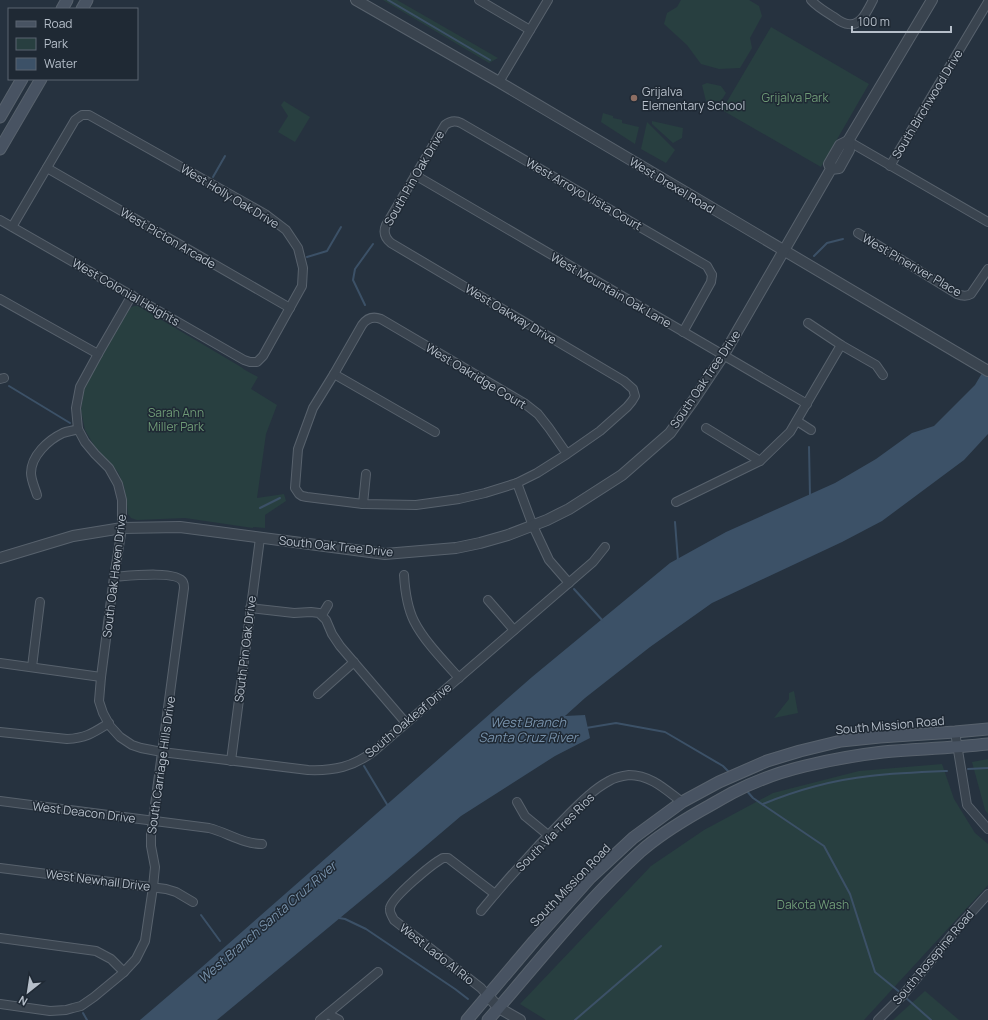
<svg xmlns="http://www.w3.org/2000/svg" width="988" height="1020" font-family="Manrope,sans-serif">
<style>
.green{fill:#283f40}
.water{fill:#3c5167}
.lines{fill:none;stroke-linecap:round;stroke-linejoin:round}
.stream{stroke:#3c5167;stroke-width:2}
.minor-casing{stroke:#58626d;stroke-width:10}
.tertiary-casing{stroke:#58626d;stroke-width:12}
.secondary-casing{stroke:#58626d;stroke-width:13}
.minor{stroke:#3a444f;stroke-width:8}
.tertiary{stroke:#3a444f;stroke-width:10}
.secondary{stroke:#485362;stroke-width:11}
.education-dot{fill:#8d6e63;stroke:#1f2934;stroke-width:1.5}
.labels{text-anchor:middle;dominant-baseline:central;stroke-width:3;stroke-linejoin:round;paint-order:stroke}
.poi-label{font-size:12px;fill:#b6bfca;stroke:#1f2934;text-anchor:start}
.park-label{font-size:12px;fill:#6e9a76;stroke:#1f2934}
.street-label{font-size:12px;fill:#b6bfca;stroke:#1f2934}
.water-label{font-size:13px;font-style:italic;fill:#7892ab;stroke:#1f2934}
</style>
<rect width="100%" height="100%" fill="#26323f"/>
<!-- green -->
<g class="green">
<polygon points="383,0 397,0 498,58 489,63"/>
<polygon points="681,0 749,0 759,6 762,16 750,38 752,48 740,68 719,69 701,64 687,45 664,24 667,13 677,7"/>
<polygon points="771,27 869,84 821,167 722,110"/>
<polygon points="707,83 721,86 726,93 721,101 706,101 702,85"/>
<polygon points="284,101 310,117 295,142 278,132 288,116 281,105"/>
<polygon points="603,113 613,116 613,118 622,120 622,123 639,127 635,144 601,122"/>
<polygon points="652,121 683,128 682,138 673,143 652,124"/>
<polygon points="647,122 675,150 666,163 641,149"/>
<polygon points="134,306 138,306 241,367 245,370 258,377 251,389 277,405 266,434 257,498 284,494 286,501 265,515 265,528 253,527 253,528 185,518 137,520 131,518 128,514 127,505 124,486 118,472 95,447 85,430 81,410 84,390 93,372 130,308"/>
<polygon points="794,691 798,713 774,718 789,699 789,693"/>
<polygon points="988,759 988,814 985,810 972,762"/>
<polygon points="942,764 954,799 975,833 988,844 988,885 864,1020 546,1020 520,1004 651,866 704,830 773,793 859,771"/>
<polygon points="925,991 959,1020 893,1020"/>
</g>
<!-- water -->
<polygon class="water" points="988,363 988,434 964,460 882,521 842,542 712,603 650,647 585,698 565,716 585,715 590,738 555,756 461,816 387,879 217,1020 140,1020 202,967 532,677 670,563 726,532 835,483 876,459 912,433 934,426 975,385"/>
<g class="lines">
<!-- stream -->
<g class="stream">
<polyline points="388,0 490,60"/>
<polyline points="213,177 225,156"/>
<polyline points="814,256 827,243 843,239"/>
<polyline points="307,257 327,251 341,227"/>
<polyline points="365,305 353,280 355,269 373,244"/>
<polyline points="9,386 70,423"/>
<polyline points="809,447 810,496"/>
<polyline points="260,508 280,498"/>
<polyline points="675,522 678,561"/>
<polyline points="574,589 603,621"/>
<polyline points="586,728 616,723 665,732 723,766 730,773"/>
<polyline points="364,766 388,806"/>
<polyline points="968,769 988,768"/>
<polyline points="746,790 753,798 824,846 850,894 875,972 902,994"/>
<path d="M763,804C797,790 833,780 870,776C896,773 922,772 947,771"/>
<polyline points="201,915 220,941"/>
<polyline points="339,918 345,919 366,929 455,989 468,999"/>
<polyline points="905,997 931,1020"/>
<polyline points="83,1013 87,1020"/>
<polyline points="575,1020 661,946"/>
</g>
<defs>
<g id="minor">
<polyline points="479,0 530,30"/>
<path d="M811,0C817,7 826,12 834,17C838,20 843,24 848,24C861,27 868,9 873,0"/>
<polyline points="499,82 548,0"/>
<polyline points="848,141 988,222"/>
<polyline points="890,166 988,2"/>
<polyline points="47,168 290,308"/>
<polyline points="415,175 807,404"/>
<polyline points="0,220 244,360 250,362 257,362 263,356 302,286 303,268 298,248 286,230 265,214 89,115 82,115 75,120 12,227"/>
<path d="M858,233L957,294C962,296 966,297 971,294L988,269"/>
<path d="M132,295L98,354L80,387L76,408L78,429L85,442L95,454L109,468L118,484L122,500V528L114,577L101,677L99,701L103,713L110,726L120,737L132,745L141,748L162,752L308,770C334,771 353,767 374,751L593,562L605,547"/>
<polyline points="0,299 98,354"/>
<polyline points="808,323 841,345 876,365 883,375"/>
<polyline points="683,332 711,282 712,275"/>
<polyline points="334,374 435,432"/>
<polyline points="0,379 4,378"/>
<polyline points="797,421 811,430"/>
<polyline points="706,428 760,461"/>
<path d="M567,454L549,428L538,414L524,403L381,319C373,316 367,318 362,325L334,374L313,408L298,449L295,488L299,494L302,496L307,497L363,504L416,505L459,499L485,493L517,483L537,473L567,454L600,431L627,407L632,401L635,396L633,389L624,381L391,243C385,238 383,232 386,225L445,125C450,121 455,120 461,123L707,266L712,275"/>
<polyline points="517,483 533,526 549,560 569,583"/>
<path d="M37,495C35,488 31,480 31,473C31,456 48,440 63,433C68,431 73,431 78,429"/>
<polyline points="676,502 760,461 790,432 841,345"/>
<polyline points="363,504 366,474"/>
<path d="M404,575C405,591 407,607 414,621C424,641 444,661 459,678"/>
<polyline points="488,600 514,630"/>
<polyline points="250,608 294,613 311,612 319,613 326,620 332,634 340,646 406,723"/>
<polyline points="322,615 328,605"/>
<polyline points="0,663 101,677"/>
<polyline points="32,667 40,602"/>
<polyline points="318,694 354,662"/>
<path d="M0,732L67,739C86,738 93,733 109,723"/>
<polyline points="955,732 967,805 988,829"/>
<polyline points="231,761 260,538"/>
<path d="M0,801L209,828C226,832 243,844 262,844"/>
<polyline points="517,802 525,816 548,835"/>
<polyline points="0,868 166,889 176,892 193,902"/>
<path d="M481,911C509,877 538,845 569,814C581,802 594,789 609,781C615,777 622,776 629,775C651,775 666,790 682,802"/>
<polyline points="0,938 96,951 111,959 124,972"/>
<path d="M488,996L481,988L394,920C392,916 389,912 390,908C392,897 432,864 443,858H448L495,894"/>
<path d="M0,1004L50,1011L66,1010L73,1008L81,1006L94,997L123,973L136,959L145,941L153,887L155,867L151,846V835L184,588C184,586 184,584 183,582C177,570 127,576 114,577"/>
<polyline points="328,1014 339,1020"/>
<polyline points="320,1020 378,972"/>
<polyline points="878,1020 903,995 960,925 988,894"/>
</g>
<g id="tertiary">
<polyline points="356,0 499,82 988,371"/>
<polyline points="848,141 932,0"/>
<polyline points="0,558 73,536 122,528 180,527 385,554 456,548 480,543 508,535 547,520 569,509 622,475 670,433 693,401 723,356 831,169 829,164 840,145 848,141 849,150 839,168 831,169"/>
<polyline points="488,996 499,1008 520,1020"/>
</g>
<g id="secondary">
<polyline points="62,9 67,0"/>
<polyline points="82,9 87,0"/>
<polyline points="0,117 22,79"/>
<polyline points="0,149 41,79"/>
<polyline points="467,1020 534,941 590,878 633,838 682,802 719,782 767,761 800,751 841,741 880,737 955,732 988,729"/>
<path d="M488,1020C538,963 584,903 640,852C658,836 679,823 700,811C711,805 721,799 732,793C755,781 780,772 805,766C830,760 857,755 883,752C918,749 953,748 988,744"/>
</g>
</defs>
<!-- minor casing -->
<use href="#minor" class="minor-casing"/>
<!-- tertiary casing -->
<use href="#tertiary" class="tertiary-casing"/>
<!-- secondary casing -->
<use href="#secondary" class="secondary-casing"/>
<!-- minor -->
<use href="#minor" class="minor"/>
<!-- tertiary -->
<use href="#tertiary" class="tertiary"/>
<!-- secondary -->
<use href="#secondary" class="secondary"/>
</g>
<!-- markers -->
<circle class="education-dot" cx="634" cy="98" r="4"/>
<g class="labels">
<!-- poi labels -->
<g class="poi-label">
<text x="642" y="91">Grijalva<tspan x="642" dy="14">Elementary School</tspan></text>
</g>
<!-- park labels -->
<g class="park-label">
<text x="795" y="97">Grijalva Park</text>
<text x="176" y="412">Sarah Ann<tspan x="176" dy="14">Miller Park</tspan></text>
<text x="813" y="904">Dakota Wash</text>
</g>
<!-- street labels -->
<g class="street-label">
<text transform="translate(927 104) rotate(-59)">South Birchwood Drive</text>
<text transform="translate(414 178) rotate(-60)">South Pin Oak Drive</text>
<text transform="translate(672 185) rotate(31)">West Drexel Road</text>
<text transform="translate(584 194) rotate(30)">West Arroyo Vista Court</text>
<text transform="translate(230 196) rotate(31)">West Holly Oak Drive</text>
<text transform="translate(168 238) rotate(30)">West Picton Arcade</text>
<text transform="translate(912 265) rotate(30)">West Pineriver Place</text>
<text transform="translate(611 290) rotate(30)">West Mountain Oak Lane</text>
<text transform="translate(126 292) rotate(30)">West Colonial Heights</text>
<text transform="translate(511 314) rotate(31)">West Oakway Drive</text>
<text transform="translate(476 376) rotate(31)">West Oakridge Court</text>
<text transform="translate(705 379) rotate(-56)">South Oak Tree Drive</text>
<text transform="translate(336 546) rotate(6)">South Oak Tree Drive</text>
<text transform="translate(114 576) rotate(-83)">South Oak Haven Drive</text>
<text transform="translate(245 649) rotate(-83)">South Pin Oak Drive</text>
<text transform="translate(408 720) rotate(-40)">South Oakleaf Drive</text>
<text transform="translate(890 725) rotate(-5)">South Mission Road</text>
<text transform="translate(161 765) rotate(-82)">South Carriage Hills Drive</text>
<text transform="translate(84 812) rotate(7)">West Deacon Drive</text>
<text transform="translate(555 832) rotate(-45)">South Via Tres Rios</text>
<text transform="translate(98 880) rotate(7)">West Newhall Drive</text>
<text transform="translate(570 885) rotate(-46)">South Mission Road</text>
<text transform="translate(437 954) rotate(38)">West Lado Al Rio</text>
<text transform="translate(933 957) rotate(-50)">South Rosepine Road</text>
</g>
<!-- water labels -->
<g class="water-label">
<text x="528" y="722">West Branch<tspan x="528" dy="15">Santa Cruz River</tspan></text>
<text transform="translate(267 922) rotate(-41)">West Branch Santa Cruz River</text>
</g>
</g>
<!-- legend -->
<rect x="8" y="8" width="130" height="72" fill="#1f2934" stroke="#5b6570"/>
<rect x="16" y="21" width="20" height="6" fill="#485362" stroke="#5b6570"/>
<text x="44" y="28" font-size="12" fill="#b6bfca">Road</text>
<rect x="16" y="38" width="20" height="12" fill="#283f40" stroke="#5b6570"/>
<text x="44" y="48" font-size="12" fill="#b6bfca">Park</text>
<rect x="16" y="58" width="20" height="12" fill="#3c5167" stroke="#5b6570"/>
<text x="44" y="68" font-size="12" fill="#b6bfca">Water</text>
<!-- north arrow -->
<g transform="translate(28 992) rotate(210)" stroke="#1f2934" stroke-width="3" paint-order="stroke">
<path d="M0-3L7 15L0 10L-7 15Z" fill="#b6bfca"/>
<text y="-6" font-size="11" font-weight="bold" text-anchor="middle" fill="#b6bfca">N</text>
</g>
<!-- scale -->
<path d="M852 26v6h99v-6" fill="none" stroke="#b6bfca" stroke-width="2"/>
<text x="858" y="26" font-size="12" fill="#b6bfca" stroke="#1f2934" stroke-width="3" paint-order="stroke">100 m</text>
</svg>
